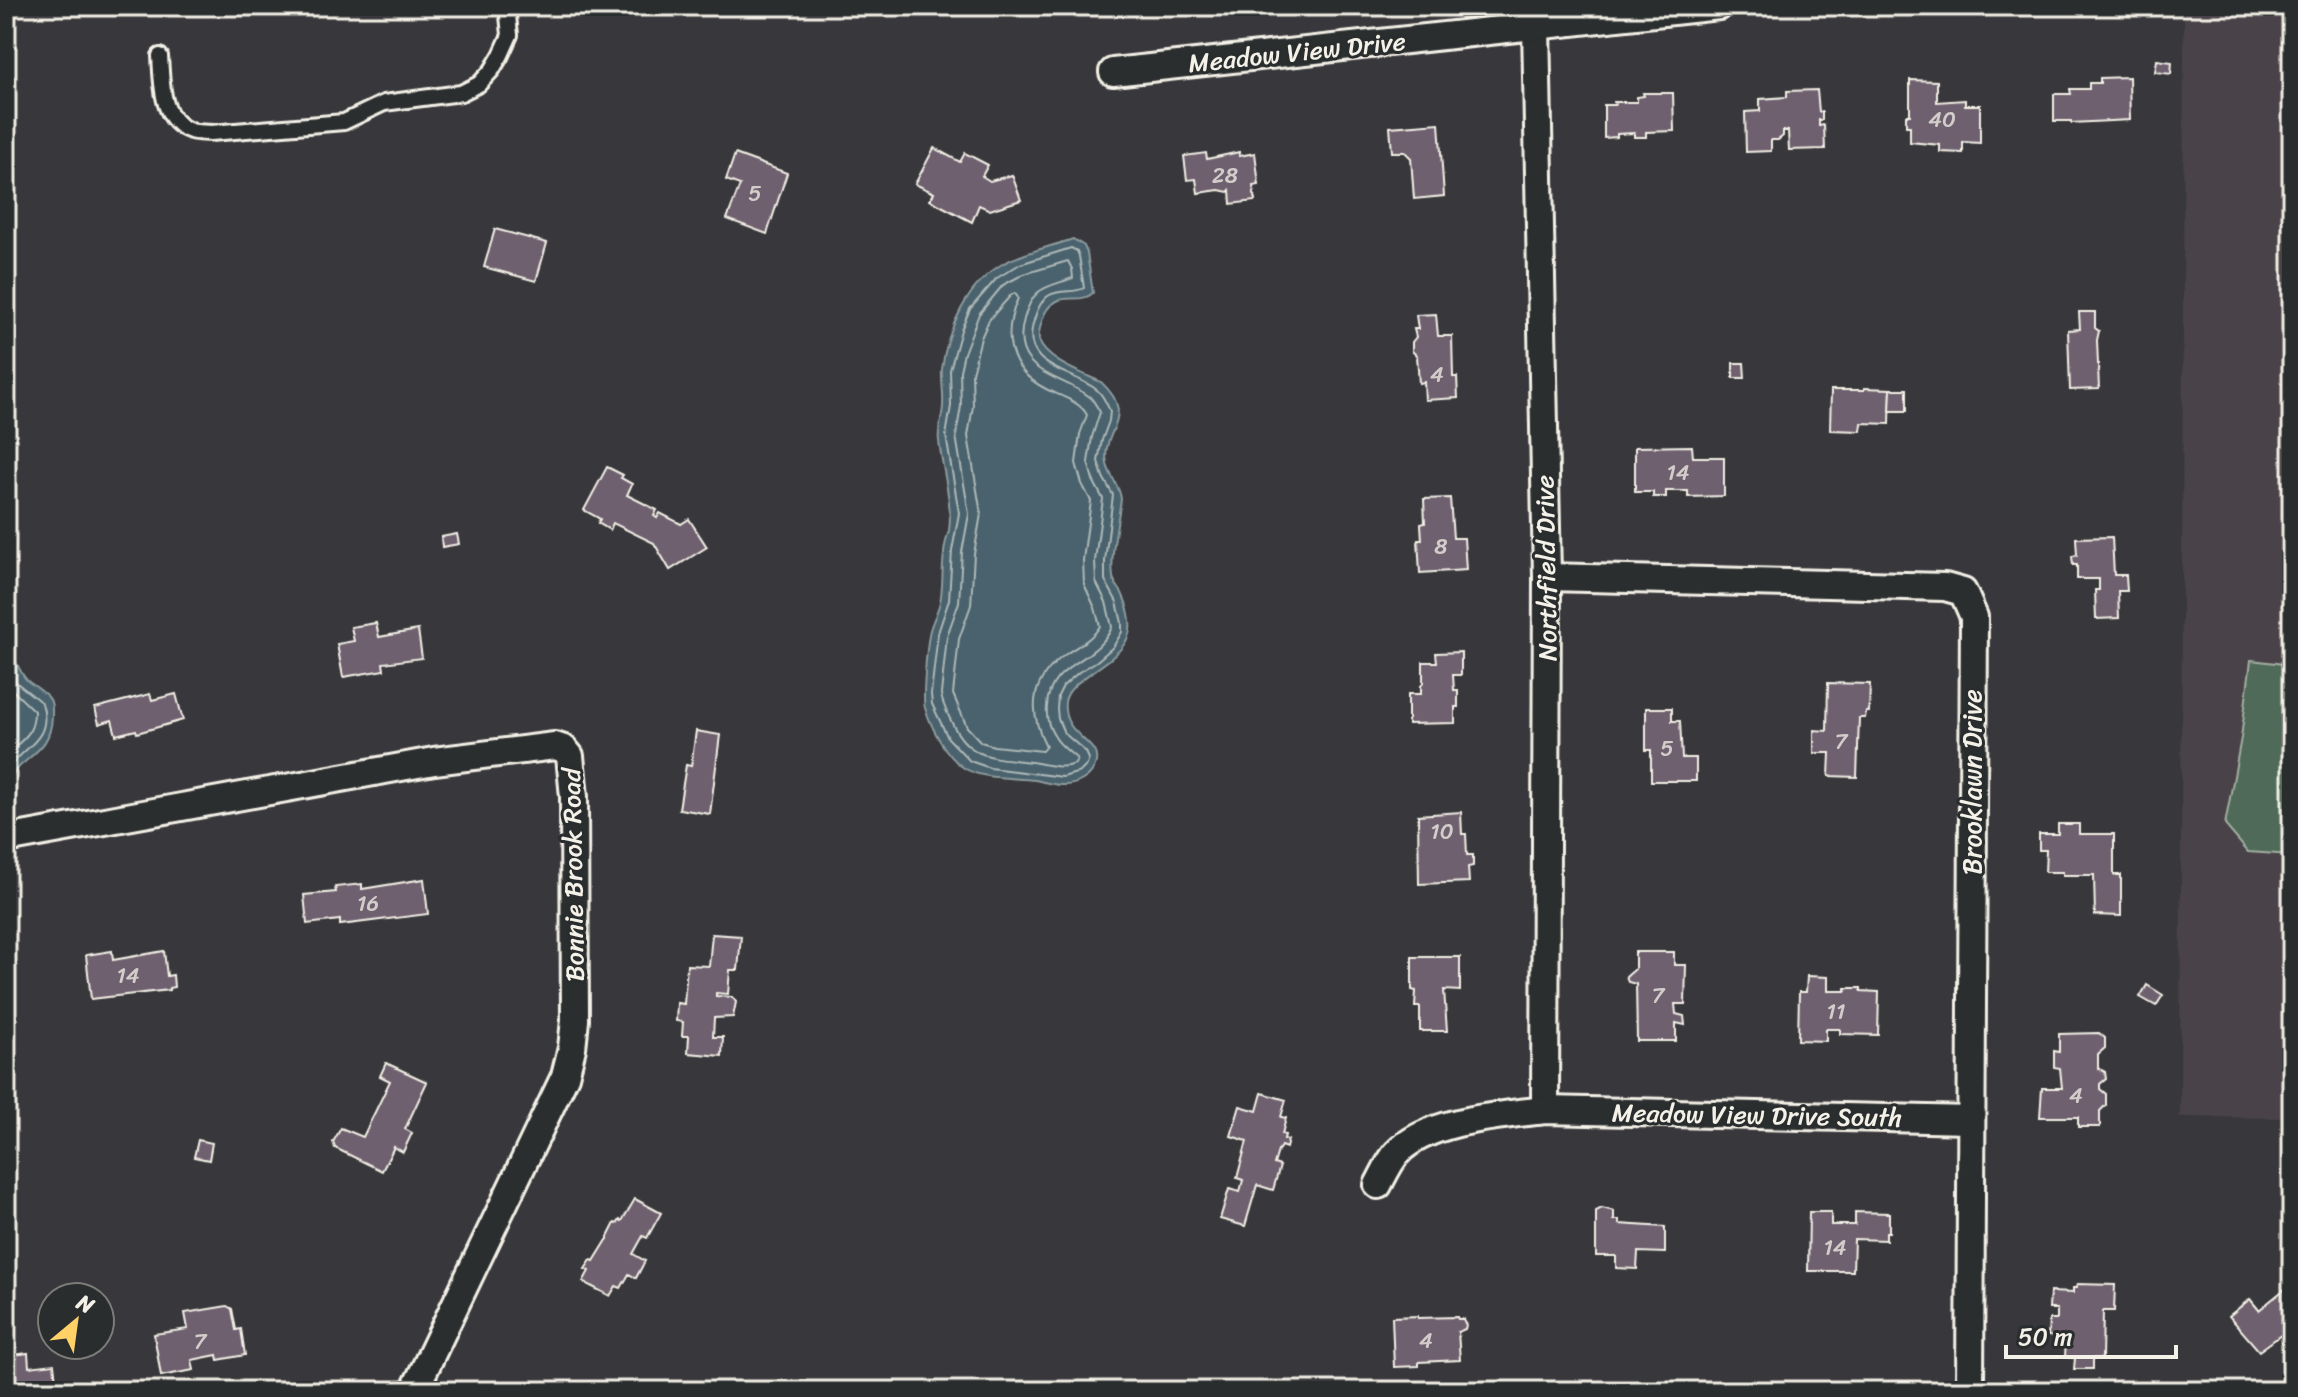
<svg xmlns="http://www.w3.org/2000/svg" width="2298" height="1397" font-family="Sriracha,sans-serif">
<style>
.built{fill:#48434a}
.green{fill:#506a58;stroke:#a2aea0;stroke-width:2}
.water{fill:#48626d;stroke:#8d9b9e;stroke-width:2}
.lines{fill:none;stroke-linecap:round;stroke-linejoin:round}
.shore{stroke:#afb8b7;stroke-width:2}
.building{fill:#6e606e;stroke:#f4f1e8;stroke-width:2}
.lane-casing{stroke:#f4f1e8;stroke-width:20}
.street-casing{stroke:#f4f1e8;stroke-width:32}
.lane{stroke:#2a2d2e;stroke-width:14}
.street{stroke:#2a2d2e;stroke-width:26}
.labels{text-anchor:middle;dominant-baseline:central;stroke-width:6;stroke-linejoin:round;paint-order:stroke}
.number-label{font-size:22px;fill:#d2cdca}
.street-label{font-size:26px;fill:#f4f1e8;stroke:#2a2d2e}
</style>
<rect width="100%" height="100%" fill="#38373b"/>
<filter id="ink" filterUnits="userSpaceOnUse"><feTurbulence type="fractalNoise" baseFrequency=".0125" numOctaves="2"/><feDisplacementMap in="SourceGraphic" scale="16" xChannelSelector="R" yChannelSelector="G"/><feConvolveMatrix kernelMatrix="1 2 1 2 8 2 1 2 1" color-interpolation-filters="sRGB"/></filter>
<g filter="url(#ink)">
<!-- built -->
<polygon class="built" points="2184,6 2292,6 2292,1118 2180,1117"/>
<!-- green -->
<polygon class="green" points="2251,660 2292,665 2292,855 2248,852 2225,825 2241,738"/>
<!-- water -->
<g class="water">
<path d="M1073,239L1084,246L1087,253L1093,293C1082,303 1069,295 1057,301C1049,305 1044,313 1042,321C1040,327 1038,333 1039,340C1044,360 1084,374 1101,382C1139,417 1100,431 1107,464C1110,477 1120,486 1121,499C1118,522 1110,555 1113,577C1114,583 1119,588 1122,593C1127,603 1133,623 1129,634C1120,665 1068,677 1065,702C1061,739 1107,741 1094,768C1089,778 1077,785 1065,785C1055,786 1045,782 1035,780C1013,777 983,780 964,768C945,755 932,729 925,708C922,697 927,642 930,630C933,619 940,608 941,596C943,582 942,568 944,554C944,546 947,538 949,530C953,504 942,468 939,441C937,429 943,417 943,405C944,393 941,381 942,369C947,329 968,283 1004,263C1025,252 1050,247 1073,239Z"/>
<path d="M6,656C20,660 18,673 29,682C36,687 44,692 49,698C53,703 52,710 52,716C51,744 38,750 20,766C14,772 10,781 6,787Z"/>
</g>
<g class="lines">
<!-- shore -->
<g class="shore">
<path d="M1071,248L1077,251L1079,256L1084,288C1074,294 1060,288 1048,296C1039,303 1036,313 1033,324C1021,368 1072,370 1097,390C1103,395 1107,404 1110,411L1109,421L1102,440L1098,461L1103,477L1113,495L1105,561V580L1117,602L1122,623V632L1113,647L1097,661L1079,672L1063,686L1058,696L1057,709L1058,719L1064,733L1086,752L1089,759L1087,765L1080,772L1063,777L990,768L970,761L948,738L932,704L931,694L938,633L949,600L952,551L959,513L946,436L951,406L950,370L961,330L970,309L997,278L1020,264Z"/>
<path d="M1068,261L1072,269L1073,278C1045,288 1033,286 1024,319C1009,373 1059,374 1090,397C1094,401 1097,407 1100,412L1092,437L1088,462L1093,480L1103,499L1095,561L1096,582L1106,602L1112,627C1097,663 1048,663 1047,707C1046,717 1049,728 1055,737C1060,746 1070,752 1077,759L1075,764C1061,770 1046,764 1031,762C995,757 970,761 952,723C948,714 942,704 941,694L947,636L959,602L962,552L969,514L956,436L961,406L960,371L964,353L979,314L1003,285L1024,274Z"/>
<path d="M1015,293L1018,298C1002,335 1007,369 1046,389C1060,396 1080,401 1087,415L1080,434L1076,463L1082,484L1091,501L1083,560L1084,584L1095,608L1100,626C1092,640 1078,645 1066,654C1031,679 1027,709 1046,746L1042,751L994,746L981,742L967,727L953,694L959,639L971,605L974,554L981,514L968,436L973,406L972,373L981,338L989,320L1011,295Z"/>
<path d="M6,664L10,667L12,674L17,683L42,703C54,741 21,747 6,772"/>
<path d="M6,684L34,711C34,736 22,739 6,755"/>
</g>
</g>
<!-- building -->
<g class="building">
<polygon points="2157,60 2172,62 2171,74 2155,72"/>
<polygon points="2129,77 2130,120 2071,123 2071,121 2054,121 2054,94 2071,94 2070,89 2089,89 2089,83 2100,83 2100,78"/>
<polygon points="1910,80 1937,81 1937,102 1965,100 1965,105 1980,105 1980,143 1963,142 1963,153 1940,152 1940,145 1910,142 1910,126 1906,126 1906,115 1910,115"/>
<polygon points="1817,90 1819,112 1822,112 1822,120 1819,120 1819,126 1824,125 1825,149 1789,150 1788,131 1783,131 1783,136 1778,140 1771,140 1771,151 1746,152 1745,112 1760,111 1760,99 1787,97 1787,91"/>
<polygon points="1643,93 1673,93 1674,131 1646,132 1646,137 1634,137 1634,133 1617,134 1617,137 1604,138 1604,105 1615,105 1614,102 1637,102 1637,97 1644,96"/>
<polygon points="1439,123 1444,196 1414,199 1411,158 1405,152 1392,152 1390,127"/>
<polygon points="934,148 960,162 965,153 988,165 982,176 990,181 1012,175 1021,200 990,210 979,205 972,222 930,200 934,193 915,184"/>
<polygon points="1239,152 1239,156 1255,153 1259,185 1253,186 1255,201 1231,204 1230,190 1228,192 1219,190 1198,193 1196,179 1187,180 1184,156 1206,153 1207,159"/>
<polygon points="735,154 787,173 767,234 727,219 740,185 726,180"/>
<polygon points="495,229 547,243 536,281 484,267"/>
<polygon points="2079,312 2095,312 2095,328 2099,331 2097,340 2099,389 2070,390 2068,330 2080,329"/>
<polygon points="1436,314 1438,336 1452,336 1453,377 1457,377 1458,398 1425,400 1424,382 1419,383 1417,356 1412,351 1412,342 1416,337 1414,329 1418,329 1416,315"/>
<polygon points="1733,363 1744,363 1745,378 1733,378"/>
<polygon points="1864,388 1891,389 1890,424 1862,423 1861,431 1830,430 1831,390 1864,390"/>
<polygon points="1891,389 1907,389 1907,411 1890,411"/>
<polygon points="1692,446 1693,457 1724,457 1724,496 1688,497 1688,491 1666,491 1666,497 1653,497 1653,492 1635,492 1635,447"/>
<polygon points="607,467 623,475 621,478 632,484 627,495 657,510 654,516 657,518 660,513 681,524 689,519 707,547 670,570 654,543 613,523 610,530 598,523 600,519 584,510"/>
<polygon points="1450,498 1453,538 1464,538 1466,570 1420,573 1418,540 1422,540 1421,524 1425,523 1424,499"/>
<polygon points="457,534 459,544 442,547 441,537"/>
<polygon points="2112,537 2114,575 2126,575 2127,591 2118,591 2119,618 2096,619 2095,590 2099,590 2099,579 2077,579 2077,565 2073,565 2072,556 2077,555 2076,538"/>
<polygon points="376,623 379,637 418,630 422,658 383,663 384,670 343,677 337,644 354,641 351,627"/>
<polygon points="1461,652 1461,675 1453,675 1454,690 1458,690 1458,707 1455,707 1455,723 1408,724 1408,694 1421,694 1421,686 1423,683 1423,662 1437,662 1436,653"/>
<polygon points="1828,683 1870,684 1869,712 1866,712 1865,718 1859,718 1857,777 1829,776 1830,753 1814,753 1814,730 1827,731"/>
<polygon points="150,694 152,700 176,694 183,720 137,733 136,730 116,735 112,720 99,724 95,708"/>
<polygon points="1646,708 1672,708 1672,721 1680,721 1682,758 1696,758 1696,781 1651,781 1651,750 1646,750"/>
<polygon points="696,731 720,735 710,814 679,809 686,765 691,766"/>
<polygon points="1461,812 1462,834 1466,834 1467,855 1473,855 1473,866 1468,867 1469,882 1419,884 1418,815"/>
<polygon points="2058,824 2079,824 2079,834 2114,834 2114,875 2121,875 2121,916 2095,915 2094,875 2063,875 2063,872 2045,872 2046,850 2039,850 2039,834 2058,834"/>
<polygon points="424,879 428,914 340,925 340,920 307,924 304,895 336,892 335,887 362,884 362,889"/>
<polygon points="712,934 741,936 738,970 730,970 728,994 716,993 716,996 732,997 736,1002 733,1017 714,1018 713,1037 723,1037 722,1056 688,1053 689,1036 682,1036 683,1022 676,1021 677,1003 684,1004 687,965 709,966"/>
<polygon points="112,951 113,960 164,951 167,976 173,975 174,987 169,988 169,990 91,999 86,955"/>
<polygon points="1635,952 1674,952 1674,965 1686,965 1685,1004 1675,1004 1676,1014 1684,1016 1685,1025 1676,1023 1676,1041 1637,1041 1636,984 1628,982 1626,977 1635,969"/>
<polygon points="1412,957 1460,957 1460,991 1444,990 1447,1031 1420,1031 1420,1007 1415,1007 1416,991 1412,990"/>
<polygon points="1807,976 1828,977 1828,991 1846,991 1846,988 1861,988 1861,991 1879,992 1878,1035 1840,1034 1840,1029 1826,1029 1826,1041 1798,1040 1799,992 1806,992"/>
<polygon points="2147,985 2163,995 2156,1006 2140,997"/>
<polygon points="2099,1033 2105,1038 2105,1048 2098,1054 2098,1068 2105,1072 2106,1079 2100,1084 2100,1089 2106,1094 2106,1105 2100,1111 2100,1127 2078,1127 2078,1117 2040,1117 2042,1088 2062,1088 2060,1068 2054,1067 2054,1051 2059,1052 2059,1034"/>
<polygon points="386,1063 427,1082 405,1129 412,1133 403,1152 394,1147 382,1171 335,1148 333,1142 341,1128 363,1137 390,1081 380,1076"/>
<polygon points="1262,1093 1286,1100 1281,1117 1286,1118 1282,1134 1285,1135 1284,1139 1288,1140 1286,1148 1281,1146 1278,1151 1274,1164 1280,1166 1273,1190 1257,1185 1245,1226 1220,1219 1229,1189 1240,1192 1243,1180 1237,1178 1247,1141 1231,1136 1240,1106 1257,1111"/>
<polygon points="198,1140 212,1143 209,1160 194,1157"/>
<polygon points="635,1199 661,1213 647,1238 643,1236 633,1254 645,1261 636,1278 629,1274 621,1288 616,1286 610,1296 583,1282 589,1271 585,1269 591,1260 594,1261 607,1240 608,1240 608,1237 615,1223 617,1224 620,1220 622,1221"/>
<polygon points="1602,1208 1614,1211 1614,1220 1619,1220 1619,1224 1665,1227 1665,1253 1638,1252 1637,1269 1616,1268 1616,1256 1596,1256 1596,1211"/>
<polygon points="1809,1212 1831,1212 1831,1225 1855,1225 1855,1212 1889,1213 1889,1232 1886,1232 1886,1240 1854,1239 1853,1271 1808,1271"/>
<polygon points="2292,1283 2292,1327 2259,1351 2229,1316 2250,1299 2259,1310"/>
<polygon points="2077,1284 2115,1285 2114,1311 2103,1311 2102,1359 2093,1358 2093,1369 2074,1369 2075,1358 2065,1357 2066,1337 2048,1336 2049,1319 2057,1319 2057,1309 2049,1309 2050,1292 2073,1293 2073,1288 2076,1288"/>
<polygon points="227,1306 232,1309 236,1330 241,1329 245,1355 218,1360 217,1355 192,1360 194,1370 161,1376 154,1334 188,1329 185,1313"/>
<polygon points="1418,1316 1418,1318 1457,1317 1458,1319 1463,1319 1466,1325 1465,1329 1458,1332 1460,1360 1419,1362 1419,1366 1394,1367 1392,1317"/>
<polygon points="28,1353 29,1367 54,1364 57,1390 6,1391 6,1356"/>
</g>
<g class="lines">
<defs>
<path id="lane" d="M160,56C162,82 160,121 191,131C197,133 205,132 211,133L344,122L384,103L461,93L479,84L492,70L501,55L510,35L507,6"/>
<g id="street">
<polyline points="1536,26 1547,577 1545,1110"/>
<polyline points="1113,72 1719,6"/>
<polyline points="1547,577 1945,587 1963,592 1974,617 1970,1391"/>
<polyline points="6,839 434,761 555,746 564,749 570,756 574,797 575,1020 572,1048 565,1076 414,1391"/>
<path d="M1378,1185C1384,1174 1389,1162 1397,1153C1427,1120 1503,1115 1545,1110L1970,1120"/>
</g>
</defs>
<!-- lane casing -->
<use href="#lane" class="lane-casing"/>
<!-- street casing -->
<use href="#street" class="street-casing"/>
<!-- lane -->
<use href="#lane" class="lane"/>
<!-- street -->
<use href="#street" class="street"/>
</g>
</g>
<g class="labels">
<!-- number labels -->
<g class="number-label">
<text x="1942" y="119">40</text>
<text x="1225" y="175">28</text>
<text x="755" y="193">5</text>
<text x="1437" y="374">4</text>
<text x="1678" y="472">14</text>
<text x="1441" y="546">8</text>
<text x="1841" y="741">7</text>
<text x="1667" y="748">5</text>
<text x="1442" y="831">10</text>
<text x="368" y="903">16</text>
<text x="128" y="975">14</text>
<text x="1658" y="995">7</text>
<text x="1836" y="1011">11</text>
<text x="2076" y="1095">4</text>
<text x="1835" y="1247">14</text>
<text x="1426" y="1340">4</text>
<text x="200" y="1341">7</text>
</g>
<!-- street labels -->
<g class="street-label">
<text transform="translate(1297 52) rotate(-6)">Meadow View Drive</text>
<text transform="translate(1546 568) rotate(-91)">Northfield Drive</text>
<text transform="translate(1972 782) rotate(-90)">Brooklawn Drive</text>
<text transform="translate(573 875) rotate(-91)">Bonnie Brook Road</text>
<text transform="translate(1757 1115) rotate(1)">Meadow View Drive South</text>
</g>
</g>
<!-- margin -->
<rect width="2298" height="1397" fill="none" stroke="#2a2d2e" stroke-width="32"/>
<rect x="16" y="16" width="2266" height="1365" fill="none" stroke="#f4f1e8" stroke-width="3" filter="url(#ink)"/>
<!-- north arrow -->
<g transform="translate(76 1321) rotate(29)"><circle r="38" fill="#2a2d2e" stroke="#7b7b78" stroke-width="2"/>
<path d="M0-6L14 30L0 20L-14 30Z" fill="#ffd166"/>
<text y="-12" font-size="22" font-weight="bold" text-anchor="middle" fill="#f4f1e8">N</text>
</g>
<!-- scale -->
<path d="M2006 1345v12h170v-12" fill="none" stroke="#f4f1e8" stroke-width="4"/>
<text x="2018" y="1345" font-size="24" fill="#f4f1e8" stroke="#2a2d2e" stroke-width="6" paint-order="stroke">50 m</text>
</svg>
